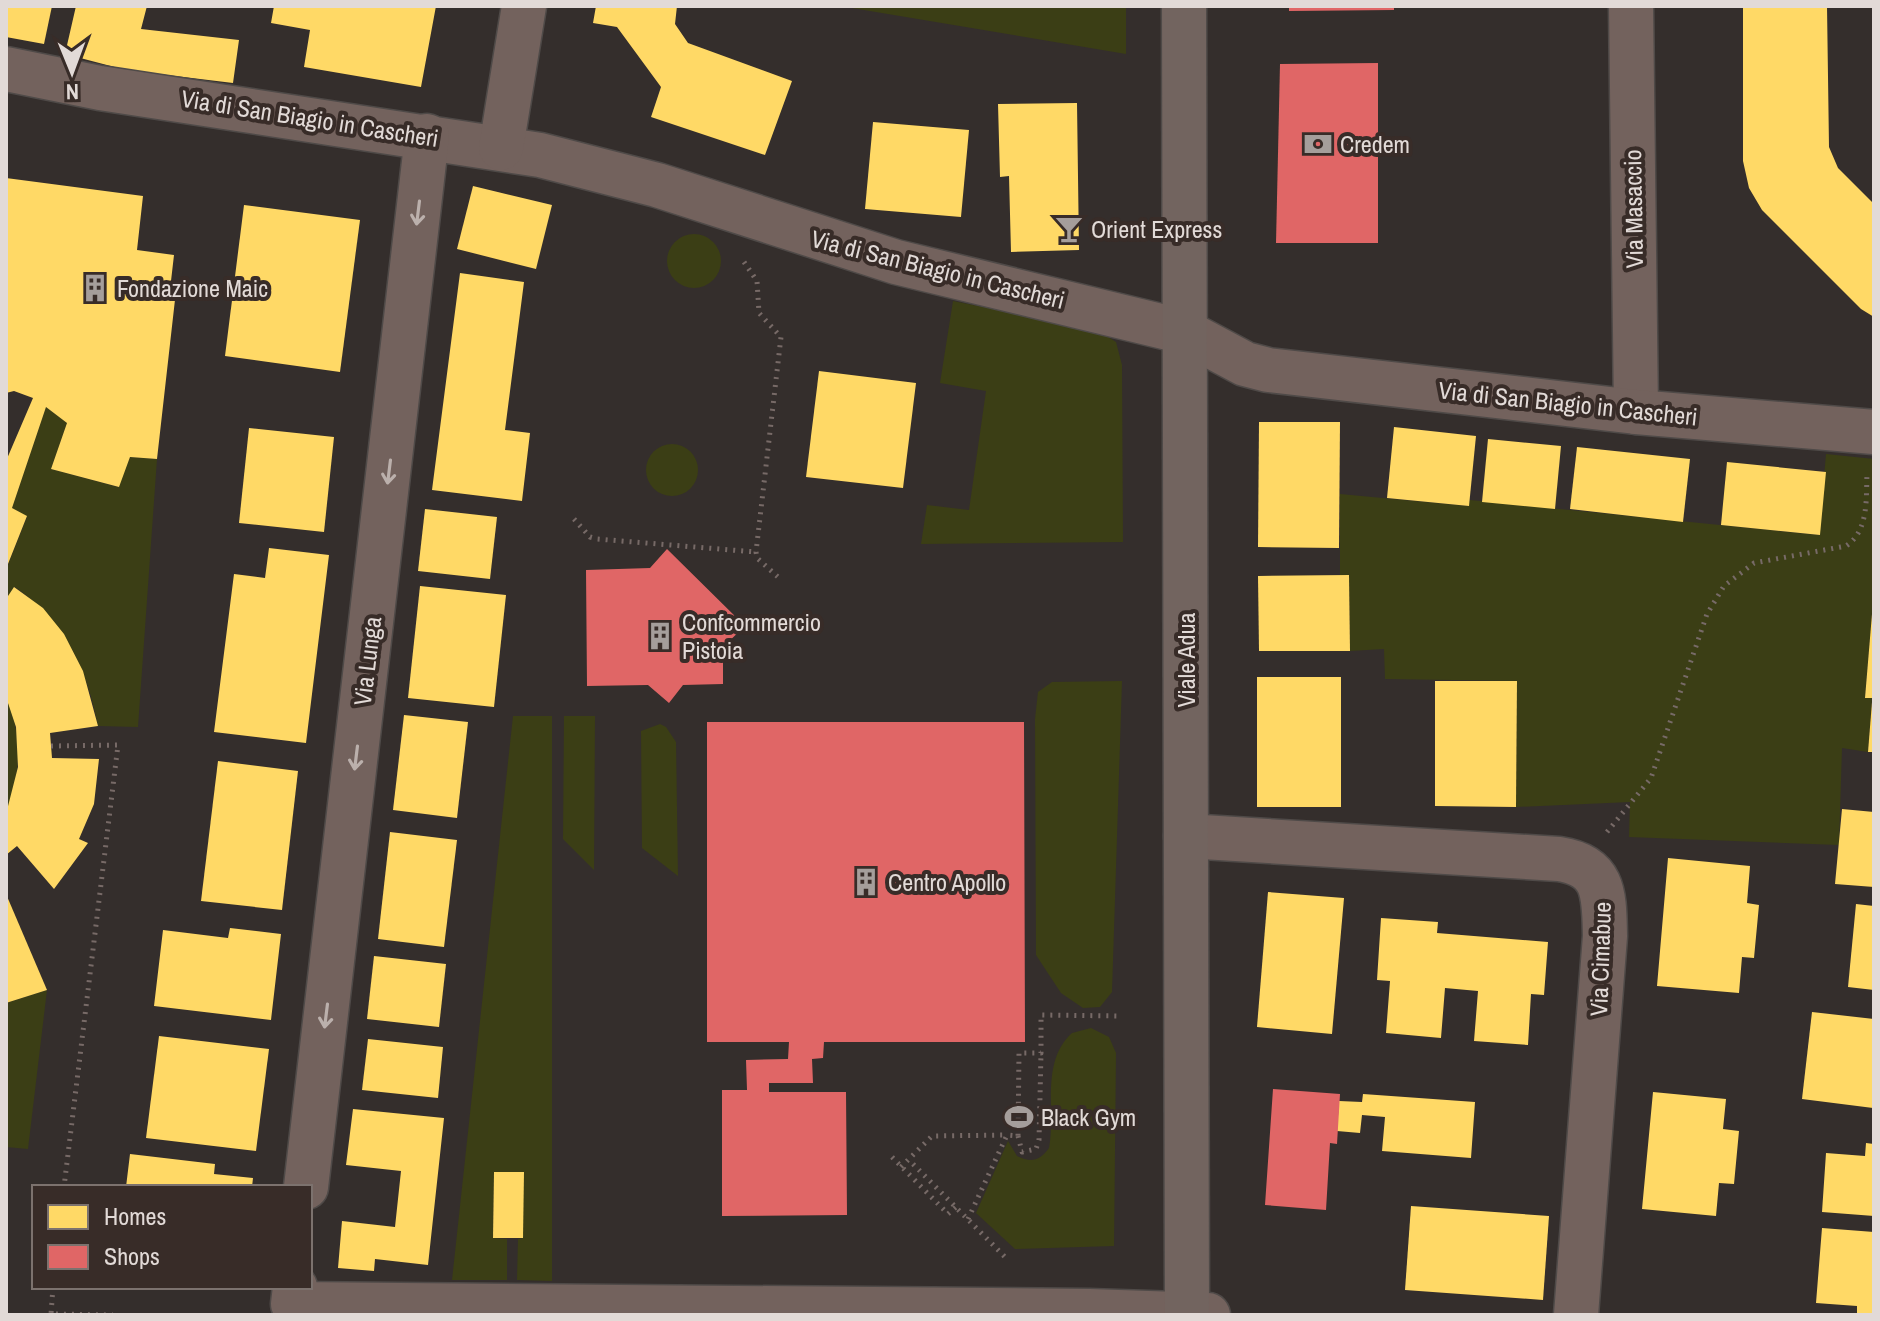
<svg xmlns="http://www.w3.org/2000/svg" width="1880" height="1321" font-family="'Archivo Narrow',sans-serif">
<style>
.green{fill:#3b3e15}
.homes{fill:#ffd966}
.shops{fill:#e06666}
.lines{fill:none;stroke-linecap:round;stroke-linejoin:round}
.minor-casing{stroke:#4f4a48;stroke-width:47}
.major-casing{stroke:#4f4a48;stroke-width:47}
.path{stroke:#776a67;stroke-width:5;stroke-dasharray:2 6;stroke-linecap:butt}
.minor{stroke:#73625d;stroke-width:44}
.major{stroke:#72645f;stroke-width:44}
.oneway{stroke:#bbb0ac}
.labels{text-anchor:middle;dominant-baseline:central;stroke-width:8;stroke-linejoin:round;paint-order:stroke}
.street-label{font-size:24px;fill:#e2dad7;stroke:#382c28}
.poi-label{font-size:24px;fill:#e2dad7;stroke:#382c28;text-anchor:start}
</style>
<rect width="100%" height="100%" fill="#342e2c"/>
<!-- green -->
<g class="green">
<polygon points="840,6 1126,6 1126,54"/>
<circle cx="694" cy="261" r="27"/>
<polygon points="953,301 1097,330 1116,342 1122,365 1123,542 921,544 927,505 969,510 986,391 940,383"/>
<path d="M46,407L67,423L51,469L118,487L130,457L157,459L138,727L98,726C87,668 64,621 15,587L6,599V570L27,517L12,508Z"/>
<circle cx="672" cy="470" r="26"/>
<polygon points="1826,454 1874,459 1874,589 1865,697 1872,698 1868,752 1842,748 1839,845 1629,837 1630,802 1516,807 1517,681 1385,679 1384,649 1350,651 1349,576 1340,576 1340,494 1468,506 1470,500 1819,535"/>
<polygon points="1122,681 1112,992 1100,1007 1083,1008 1061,993 1036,955 1035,719 1038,692 1052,682"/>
<path d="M6,697C23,735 21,776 6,814Z"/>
<polygon points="513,716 552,716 552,1281 517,1280 518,1239 523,1238 494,1172 493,1238 507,1239 507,1280 452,1280"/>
<polygon points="564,716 595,716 594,870 563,839"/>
<polygon points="660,724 666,727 676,742 678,876 642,848 641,731"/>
<polygon points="47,990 28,1149 6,1147 6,1003"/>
<path d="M1091,1028L1109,1037L1116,1053L1114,1246L1015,1249L976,1213L1008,1141L1017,1156C1031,1163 1040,1161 1049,1148C1056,1111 1040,1062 1072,1033Z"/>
</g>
<!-- homes -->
<g class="homes">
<polygon points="6,6 52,6 44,44 6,37"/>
<polygon points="76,6 147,6 141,29 239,40 233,83 126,70 65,54"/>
<polygon points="274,6 436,6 421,87 304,67 310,30 271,23"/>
<polygon points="596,6 677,6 675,24 688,43 792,81 765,155 651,117 661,87 617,27 593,23"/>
<polygon points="1743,6 1827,6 1829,147 1838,168 1874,204 1874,317 1861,309 1762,210 1749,188 1743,161"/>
<polygon points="1077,103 1079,250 1011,252 1009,176 1000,177 998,104"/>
<polygon points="873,122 969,130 961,217 865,209"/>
<polygon points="6,178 143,196 137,250 174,255 171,281 177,282 157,459 130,457 119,487 51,469 67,423 46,407 12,508 27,516 6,569 6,461 33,398 14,391 6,393"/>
<polygon points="473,186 552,205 536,269 457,249"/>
<polygon points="244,205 360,220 340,372 225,356"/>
<polygon points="460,273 524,282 505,430 530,433 522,501 432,490"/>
<polygon points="819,371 916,383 903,488 806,477"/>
<polygon points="1259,422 1340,422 1339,548 1258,547"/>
<polygon points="1394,427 1476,436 1469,506 1387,498"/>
<polygon points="249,428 334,437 324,532 239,523"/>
<polygon points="1488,439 1561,446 1555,509 1482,502"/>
<polygon points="1577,447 1690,459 1683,522 1570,509"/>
<polygon points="1727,462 1826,472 1820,535 1721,525"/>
<polygon points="425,509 497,517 490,579 418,571"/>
<polygon points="269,548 329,555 306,743 214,732 234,574 265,578"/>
<polygon points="1349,575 1350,651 1259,651 1258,576"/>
<polygon points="420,586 506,595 494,707 408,698"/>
<polygon points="14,587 43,608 64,634 83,671 98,726 50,733 52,758 99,759 94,804 79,839 88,843 54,889 17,846 6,855 6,814 18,767 16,727 6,697 6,599"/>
<polygon points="1872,614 1874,615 1874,698 1865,698"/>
<rect x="1257" y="677" width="84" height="130"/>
<polygon points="1435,681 1517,681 1516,807 1435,806"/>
<polygon points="1872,702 1874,702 1874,752 1868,752"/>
<polygon points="404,715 468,722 457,818 393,810"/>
<polygon points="218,761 298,771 282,910 201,901"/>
<polygon points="1842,809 1874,812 1874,887 1835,884"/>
<polygon points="390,832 457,840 444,947 378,939"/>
<polygon points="1668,858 1750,866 1747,903 1759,905 1754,958 1742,957 1739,993 1657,986"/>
<polygon points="1268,892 1344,898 1332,1034 1257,1027"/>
<polygon points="6,894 47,990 6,1003"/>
<polygon points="1856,904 1874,906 1874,990 1848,987"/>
<polygon points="1381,918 1438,922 1437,933 1548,942 1544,995 1531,994 1528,1045 1474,1041 1478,991 1445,988 1441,1038 1386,1033 1390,981 1377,980"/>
<polygon points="230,928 281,934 271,1020 154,1006 163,930 228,938"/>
<polygon points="374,956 446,964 439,1027 367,1019"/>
<polygon points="1812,1012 1874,1019 1873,1108 1802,1099"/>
<polygon points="159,1036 269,1049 256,1151 146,1138"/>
<polygon points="368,1039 443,1047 438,1098 362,1090"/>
<polygon points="1653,1092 1726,1099 1723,1129 1739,1131 1734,1184 1719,1183 1716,1216 1642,1209"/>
<polygon points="1363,1094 1475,1102 1471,1158 1382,1151 1385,1117 1362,1115 1360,1133 1337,1131 1339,1101 1362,1102"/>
<polygon points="353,1109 444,1118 428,1265 375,1259 374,1271 338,1268 342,1221 395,1227 401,1171 346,1165"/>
<polygon points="1866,1143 1874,1144 1874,1216 1822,1212 1826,1153 1865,1156"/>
<polygon points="130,1154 215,1164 214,1174 253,1178 252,1187 126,1187"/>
<polygon points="494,1172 524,1172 523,1238 493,1238"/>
<polygon points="1411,1206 1549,1216 1543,1300 1405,1290"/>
<polygon points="1822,1228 1874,1232 1874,1314 1857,1313 1857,1306 1816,1303"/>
</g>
<!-- shops -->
<g class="shops">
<polygon points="1289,6 1394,6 1394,10 1289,11"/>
<polygon points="1378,63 1378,243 1276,243 1280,64"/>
<polygon points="667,549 745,626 723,647 723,684 683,685 669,703 648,685 587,686 586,570 650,568"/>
<polygon points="707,722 1024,722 1025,1042 824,1042 823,1058 812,1059 813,1083 769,1083 769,1092 846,1092 847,1215 722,1216 722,1090 747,1090 746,1060 788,1059 789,1042 707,1042"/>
<polygon points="1273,1089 1340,1094 1337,1144 1330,1143 1326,1210 1265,1205"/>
</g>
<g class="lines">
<defs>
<g id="minor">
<polyline points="1631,6 1636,412"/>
<polyline points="6,69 100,88 540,155 657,185 896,262 1185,332 1245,364 1268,370 1636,412 1874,432"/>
<polyline points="501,148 524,6"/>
<path d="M1186,836L1559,859C1606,866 1604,896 1605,936L1576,1315"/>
<polyline points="306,1187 427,136"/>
<polyline points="295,1287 293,1304 1089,1311 1208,1315"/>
</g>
<polyline id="major" points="1184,6 1187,1315"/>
</defs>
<!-- minor casing -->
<use href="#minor" class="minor-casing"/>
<!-- major casing -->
<use href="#major" class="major-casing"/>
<!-- path -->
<g class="path">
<polyline points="744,262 757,281 759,313 781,337 756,552 757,558 778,577"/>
<polyline points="574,519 590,537 597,539 756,552"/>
<polyline points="51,746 118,745 64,1187"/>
<path d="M1607,832L1651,778L1707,614L1724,586L1754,563L1846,546C1869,531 1866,498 1867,474"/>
<polyline points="1018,1136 1022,1152 1036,1149 1039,1140 1041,1053"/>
<polyline points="892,1157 948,1214 956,1207"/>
<polyline points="913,1164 1005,1257"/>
<polyline points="901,1167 932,1136 1007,1135"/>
<polyline points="968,1219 1007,1135 1018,1136 1019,1053 1041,1053 1041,1015 1122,1016"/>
<polyline points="53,1287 51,1314 113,1315"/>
</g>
<!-- minor -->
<use href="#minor" class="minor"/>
<!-- major -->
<use href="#major" class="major"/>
</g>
<!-- one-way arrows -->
<defs><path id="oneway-shaft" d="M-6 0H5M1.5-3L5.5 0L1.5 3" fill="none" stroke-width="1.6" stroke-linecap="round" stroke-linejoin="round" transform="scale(2)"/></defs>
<g class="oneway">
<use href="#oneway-shaft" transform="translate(418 213) rotate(97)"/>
<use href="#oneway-shaft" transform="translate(389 472) rotate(97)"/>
<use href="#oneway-shaft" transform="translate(356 758) rotate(97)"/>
<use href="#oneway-shaft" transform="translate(326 1016) rotate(97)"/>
</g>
<!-- icons -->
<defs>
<symbol id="bank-bare" viewBox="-9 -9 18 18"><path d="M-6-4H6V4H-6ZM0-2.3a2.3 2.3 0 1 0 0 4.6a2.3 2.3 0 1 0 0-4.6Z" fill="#a59e9b" stroke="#382c28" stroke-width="2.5" paint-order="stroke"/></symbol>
<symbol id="bar-bare" viewBox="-9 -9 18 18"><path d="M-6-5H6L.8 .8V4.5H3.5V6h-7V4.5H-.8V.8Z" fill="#a59e9b" stroke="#382c28" stroke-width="2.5" paint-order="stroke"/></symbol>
<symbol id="building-bare" viewBox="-9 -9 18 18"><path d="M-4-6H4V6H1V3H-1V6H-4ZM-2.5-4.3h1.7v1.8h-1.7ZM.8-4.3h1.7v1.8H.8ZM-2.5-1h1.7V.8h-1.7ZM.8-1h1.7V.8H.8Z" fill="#a59e9b" stroke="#382c28" stroke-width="2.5" paint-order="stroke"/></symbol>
<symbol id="stadium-bare" viewBox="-9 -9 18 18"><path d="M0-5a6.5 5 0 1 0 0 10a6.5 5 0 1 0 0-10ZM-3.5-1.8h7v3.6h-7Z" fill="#a59e9b" stroke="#382c28" stroke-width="2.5" paint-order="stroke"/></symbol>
</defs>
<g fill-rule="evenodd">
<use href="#bank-bare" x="1298" y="124" width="40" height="40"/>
<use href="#bar-bare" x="1049" y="209" width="40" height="40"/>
<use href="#building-bare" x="75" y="268" width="40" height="40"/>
<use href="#building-bare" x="640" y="616" width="40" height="40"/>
<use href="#building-bare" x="846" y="862" width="40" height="40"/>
<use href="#stadium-bare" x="999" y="1097" width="40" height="40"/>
</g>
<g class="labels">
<!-- street labels -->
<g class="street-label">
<text transform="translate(310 118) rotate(9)">Via di San Biagio in Cascheri</text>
<text transform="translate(1633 209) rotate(-91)">Via Masaccio</text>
<text transform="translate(938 269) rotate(14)">Via di San Biagio in Cascheri</text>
<text transform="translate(1568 403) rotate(6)">Via di San Biagio in Cascheri</text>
<text transform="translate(1186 660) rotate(-90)">Viale Adua</text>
<text transform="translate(367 661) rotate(-83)">Via Lunga</text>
<text transform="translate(1600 959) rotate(-88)">Via Cimabue</text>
</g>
<!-- poi labels -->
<g class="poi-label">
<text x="1340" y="144">Credem</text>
<text x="1091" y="229">Orient Express</text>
<text x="117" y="288">Fondazione Maic</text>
<text x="682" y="622">Confcommercio<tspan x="682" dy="28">Pistoia</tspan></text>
<text x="888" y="882">Centro Apollo</text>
<text x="1041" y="1117">Black Gym</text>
</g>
</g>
<!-- border -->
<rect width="1880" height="1321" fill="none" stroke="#e2dad7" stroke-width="16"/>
<!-- legend -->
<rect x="32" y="1185" width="280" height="104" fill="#382c28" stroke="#7c726e" stroke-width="2"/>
<rect x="48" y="1205" width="40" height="24" fill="#ffd966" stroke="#7c726e" stroke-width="2"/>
<text x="104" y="1225" font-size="24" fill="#e2dad7">Homes</text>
<rect x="48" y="1245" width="40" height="24" fill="#e06666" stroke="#7c726e" stroke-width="2"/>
<text x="104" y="1265" font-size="24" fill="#e2dad7">Shops</text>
<!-- north arrow -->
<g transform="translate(72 72) rotate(179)" stroke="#382c28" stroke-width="6" paint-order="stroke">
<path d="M0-6L14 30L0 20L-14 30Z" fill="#e2dad7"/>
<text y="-12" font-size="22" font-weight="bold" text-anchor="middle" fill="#e2dad7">N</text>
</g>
</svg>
